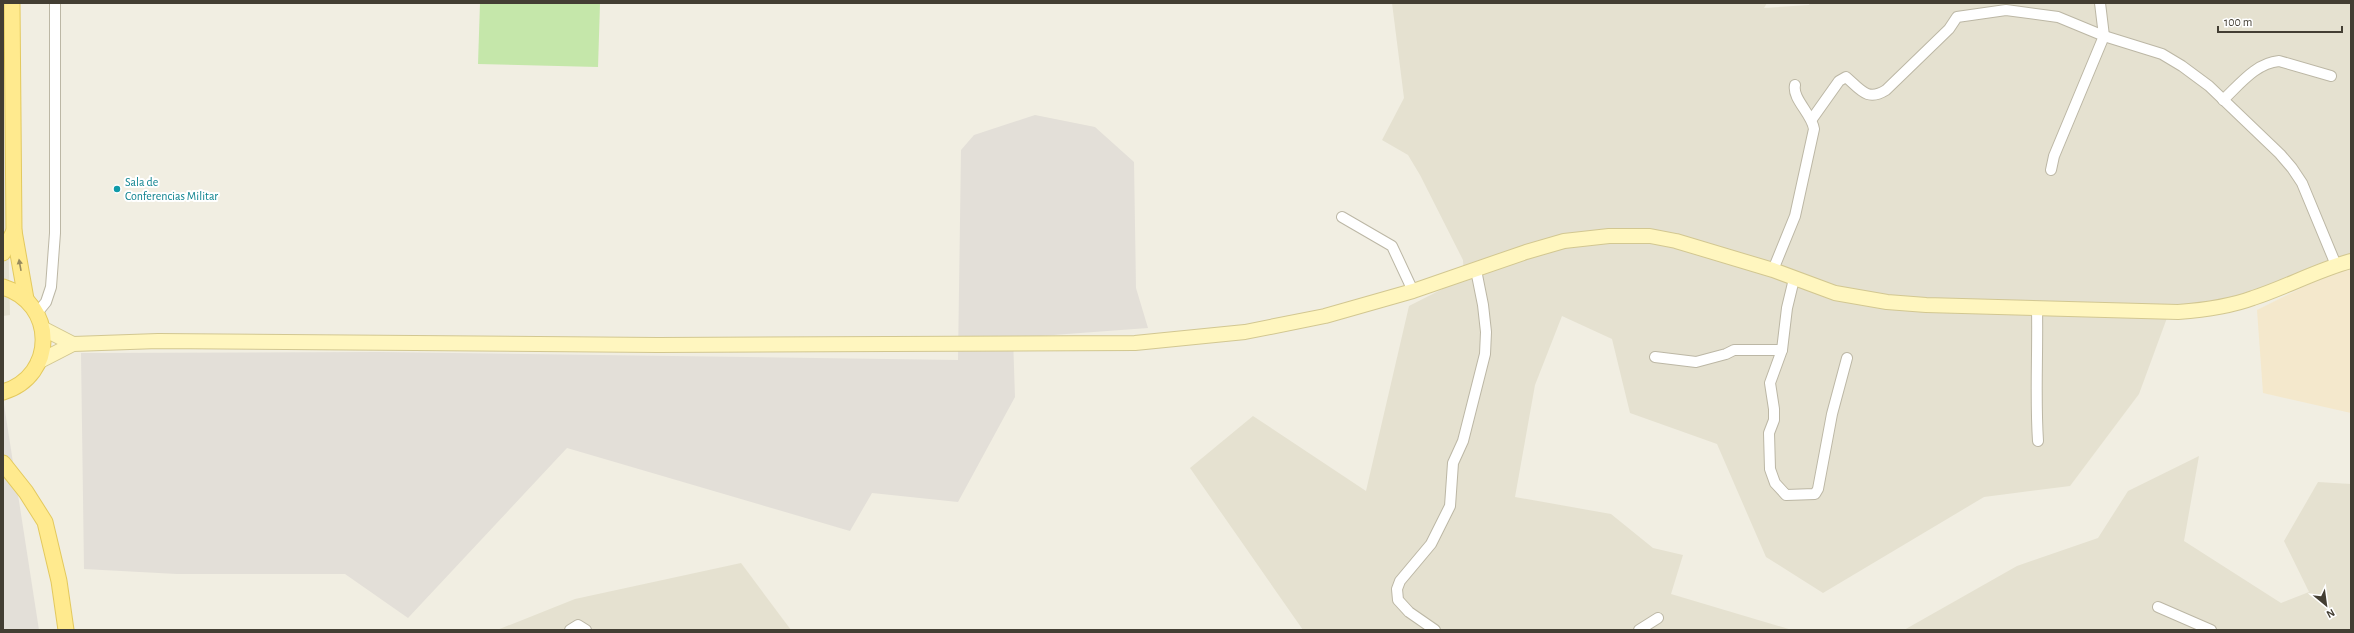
<svg xmlns="http://www.w3.org/2000/svg" width="2354" height="633" font-family="'Alegreya Sans',sans-serif">
<style>
.residential{fill:#e5e1d0}
.commercial{fill:#f4e8cc}
.industrial{fill:#e3dfd8}
.green{fill:#c5e7aa}
.lines{fill:none;stroke-linecap:round;stroke-linejoin:round}
.minor-casing{stroke:#bcb7a5;stroke-width:12}
.secondary-casing{stroke:#d2c791;stroke-width:16}
.primary-casing{stroke:#e3c95e;stroke-width:17}
.minor{stroke:#fff;stroke-width:10}
.secondary{stroke:#fff6bf;stroke-width:14}
.primary{stroke:#ffea8e;stroke-width:15}
.oneway{fill:#988b5c}
.culture-dot{fill:#0f9aa8;stroke:#fff;stroke-width:1.5}
.labels{text-anchor:middle;dominant-baseline:central;stroke-width:4;stroke-linejoin:round;paint-order:stroke}
.culture-label{font-size:12px;fill:#0d838f;stroke:#fff;text-anchor:start}
</style>
<rect width="100%" height="100%" fill="#f1eee2"/>
<!-- residential -->
<g class="residential">
<polygon points="3,3 10,315 3,316"/>
<polygon points="1392,3 1767,3 1764,8 1809,5 1810,3 2351,3 2351,255 2237,309 2171,307 2139,394 2070,486 1984,497 1823,593 1766,557 1717,444 1630,413 1612,339 1562,316 1535,385 1515,497 1611,514 1653,548 1683,555 1671,594 1792,630 1303,630 1190,468 1253,416 1366,491 1409,306 1464,278 1463,260 1420,175 1408,155 1382,140 1404,98"/>
<polygon points="2199,456 2184,541 2281,603 2309,592 2284,541 2318,482 2351,484 2351,630 1904,630 2017,566 2098,538 2128,491"/>
<polygon points="741,563 791,630 497,630 575,599"/>
</g>
<!-- commercial -->
<polygon class="commercial" points="2351,266 2351,413 2263,393 2257,310 2309,284"/>
<!-- industrial -->
<g class="industrial">
<polygon points="1035,115 1095,127 1134,162 1136,288 1148,328 1013,338 1015,397 958,502 872,493 850,531 567,448 408,618 345,574 177,574 84,569 81,353 378,352 958,360 961,150 974,135"/>
<polygon points="3,398 39,630 3,630"/>
</g>
<!-- green -->
<polygon class="green" points="480,3 600,3 598,67 478,64"/>
<g class="lines">
<defs>
<g id="minor">
<path d="M2223,100C2240,84 2256,63 2279,61L2331,76"/>
<path d="M1812,119L1839,81L1846,77C1860,89 1867,102 1886,90L1949,29L1957,17L2006,10L2058,17L2104,36L2162,54L2182,66L2209,86L2280,154L2292,168L2302,183L2336,265"/>
<polyline points="2051,170 2054,156 2104,36 2100,3"/>
<polyline points="1342,217 1392,246 1413,291"/>
<path d="M1773,270L1795,216L1814,129C1812,114 1792,99 1795,85"/>
<polyline points="1794,279 1787,308 1782,350 1770,383 1774,409 1774,420 1769,433 1770,469 1775,483 1786,495 1815,494 1818,489 1832,414 1847,358"/>
<path d="M2037,308C2038,353 2035,396 2038,441"/>
<polyline points="37,313 46,302 51,287 55,233 55,3"/>
<polyline points="1655,357 1696,362 1726,354 1734,350 1782,350"/>
<polyline points="2158,607 2211,630"/>
<polyline points="570,630 578,625 586,630"/>
<polyline points="1435,630 1409,612 1398,600 1397,589 1400,581 1431,544 1450,506 1453,463 1463,441 1485,354 1486,332 1483,305 1476,270"/>
<polyline points="1639,630 1658,618"/>
</g>
<g id="secondary">
<polyline points="42,328 73,344"/>
<path d="M38,362L73,344L158,341L658,345L1135,343L1245,332L1325,316L1413,291L1526,252L1564,241L1609,236H1650L1676,241L1773,270L1835,293L1887,302L1926,305L2178,312C2204,310 2229,307 2253,298C2287,287 2317,270 2351,261"/>
</g>
<g id="primary">
<polyline points="12,3 14,231 26,299"/>
<polyline points="3,253 14,231"/>
<path d="M3,287C56,303 57,376 3,392"/>
<polyline points="3,463 26,492 45,522 59,581 66,630"/>
</g>
</defs>
<!-- minor casing -->
<use href="#minor" class="minor-casing"/>
<!-- secondary casing -->
<use href="#secondary" class="secondary-casing"/>
<!-- primary casing -->
<use href="#primary" class="primary-casing"/>
<!-- minor -->
<use href="#minor" class="minor"/>
<!-- secondary -->
<use href="#secondary" class="secondary"/>
<!-- primary -->
<use href="#primary" class="primary"/>
</g>
<!-- one-way arrows -->
<defs><path id="oneway-solid" d="M-6-.8H1V-3.2L6.5 0L1 3.2V.8H-6Z"/></defs>
<use class="oneway" href="#oneway-solid" transform="translate(20 265) rotate(-100)"/>
<!-- markers -->
<circle class="culture-dot" cx="117" cy="189" r="4"/>
<g class="labels">
<!-- culture labels -->
<g class="culture-label">
<text x="125" y="182">Sala de<tspan x="125" dy="14">Conferencias Militar</tspan></text>
</g>
</g>
<!-- border -->
<rect width="2354" height="633" fill="none" stroke="#433e33" stroke-width="8"/>
<!-- north arrow -->
<g transform="translate(2326 605) rotate(151)" stroke="#ffffff" stroke-width="3" paint-order="stroke">
<path d="M0-3L7 15L0 10L-7 15Z" fill="#433e33"/>
<text y="-6" font-size="11" font-weight="bold" text-anchor="middle" fill="#433e33">N</text>
</g>
<!-- scale -->
<path d="M2218 26v6h124v-6" fill="none" stroke="#433e33" stroke-width="2"/>
<text x="2224" y="26" font-size="12" fill="#433e33" stroke="#ffffff" stroke-width="3" paint-order="stroke">100 m</text>
</svg>
